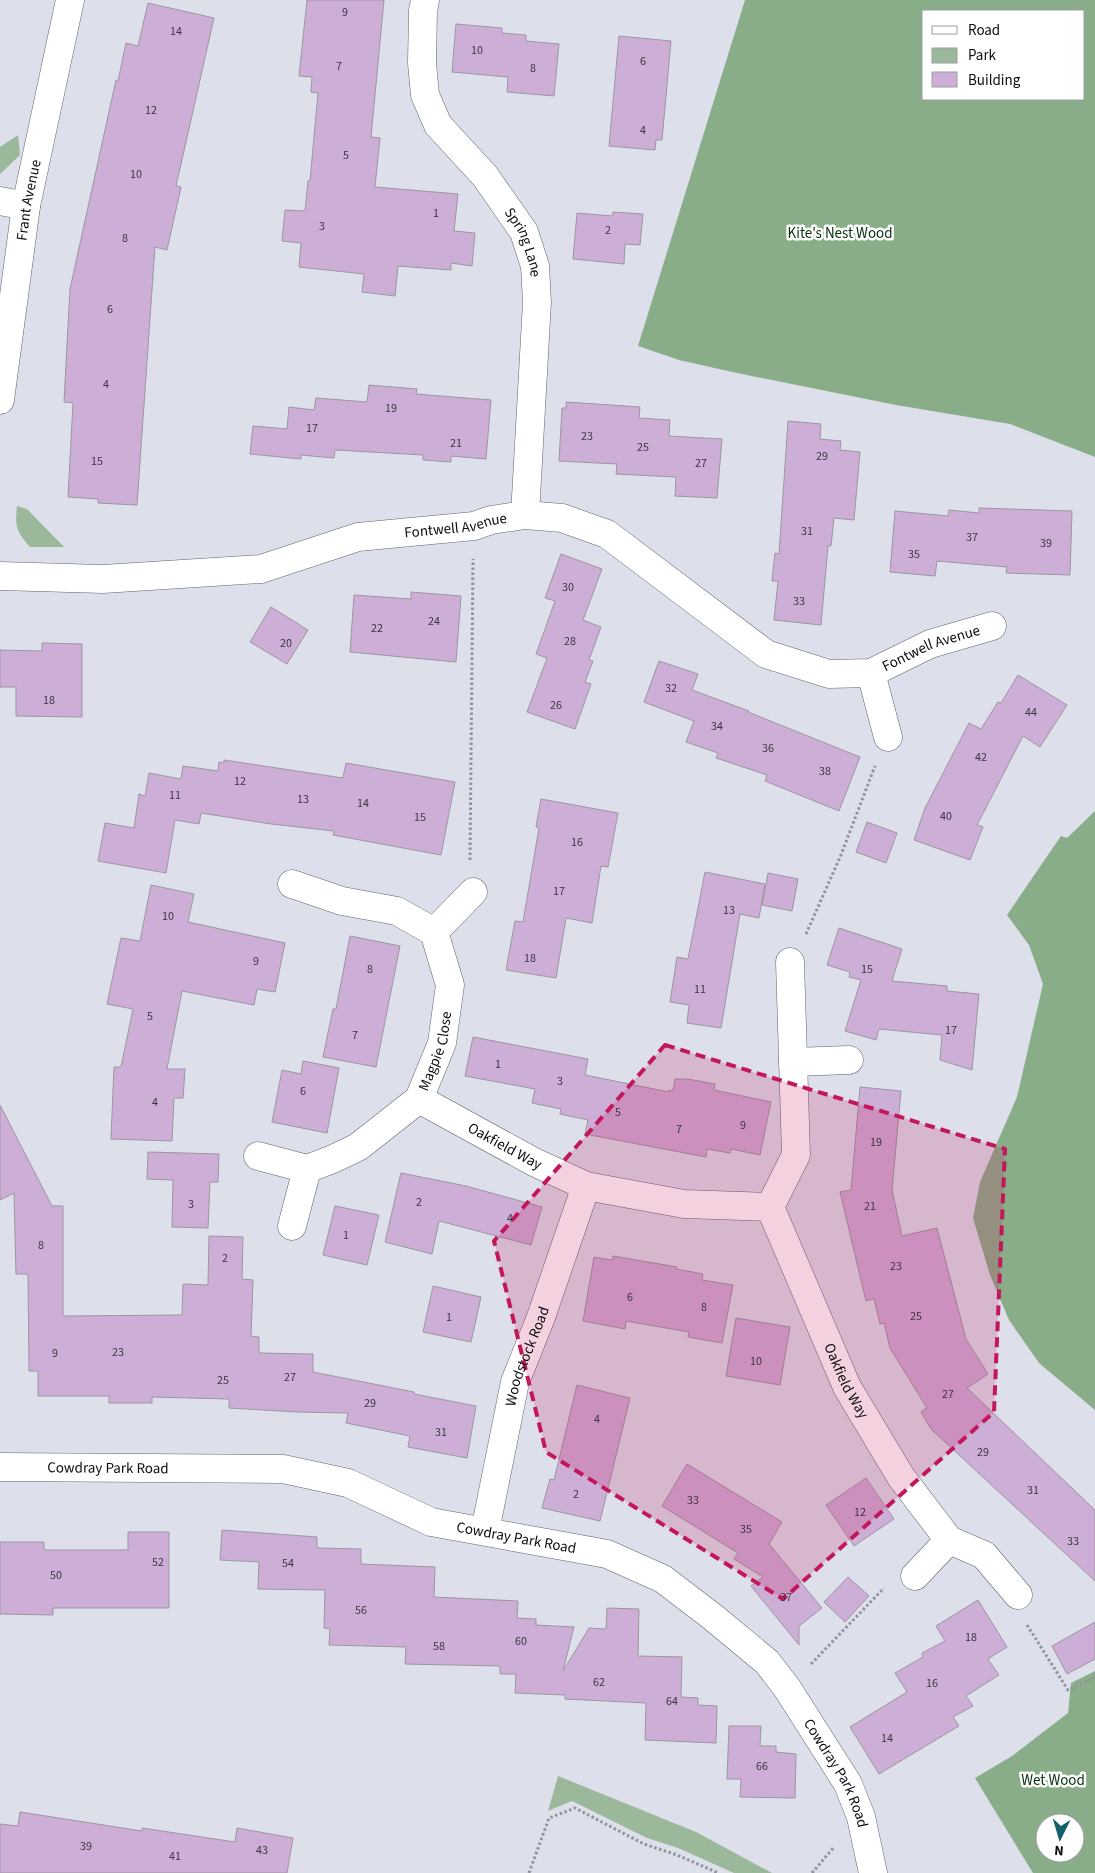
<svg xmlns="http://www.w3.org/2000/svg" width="1095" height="1873" font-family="'Source Sans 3',sans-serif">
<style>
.green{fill:#9bb99a}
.forest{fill:#89ad88;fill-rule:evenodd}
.building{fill:#cdaed6;stroke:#9d969f}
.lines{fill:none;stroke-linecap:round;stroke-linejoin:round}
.minor-casing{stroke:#60636d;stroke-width:29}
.path{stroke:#91939c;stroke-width:3;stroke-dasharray:2.5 2.5;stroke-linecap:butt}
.minor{stroke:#fff;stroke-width:28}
.marked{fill:#c2185b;fill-opacity:0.2;stroke:#c2185b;stroke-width:4;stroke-dasharray:10 6;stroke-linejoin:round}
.labels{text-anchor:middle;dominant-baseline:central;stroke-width:5;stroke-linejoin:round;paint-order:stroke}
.number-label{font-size:12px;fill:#3c3542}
.street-label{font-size:15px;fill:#0c0d11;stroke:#fff}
.park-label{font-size:15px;fill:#0a320e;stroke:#fff}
</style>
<rect width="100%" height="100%" fill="#dddfeb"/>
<!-- green -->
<g class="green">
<polygon points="18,135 20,155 0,174 0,147"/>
<path d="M17,506L27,509L64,547H30C16,531 15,527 17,506Z"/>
<polygon points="558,1776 696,1832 772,1873 734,1873 678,1848 647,1838 572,1801 548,1811"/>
</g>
<!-- forest -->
<g class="forest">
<path d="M745,0H1095V457L1010,424L896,405L737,373L679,360L638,346ZM924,11H1084V99H924Z"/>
<polygon points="1095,811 1095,1410 1039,1363 1009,1320 990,1275 973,1218 980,1182 1017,1097 1043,984 1029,945 1007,915 1061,836 1067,838"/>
<path d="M1095,1671V1873H1033L975,1778L1012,1756L1068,1713L1071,1683ZM1045,1823H1075V1853H1045Z"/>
</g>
<!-- building -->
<g class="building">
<polygon points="307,0 384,0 371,137 380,138 375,187 458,194 454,231 475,233 472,266 451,263 451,270 398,266 395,296 362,292 364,274 299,267 301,243 282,241 285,210 305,211 308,181 310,181 318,93 311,92 312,77 299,76"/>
<polygon points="148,3 214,18 176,186 181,187 167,250 155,247 137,505 98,503 98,499 68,497 73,403 64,402 70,289 116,80 118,81 126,43 138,46"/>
<polygon points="456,24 502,28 502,33 526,35 526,41 559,44 554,96 507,92 508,77 452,72"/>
<polygon points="619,36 671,41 662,140 656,140 655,150 609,146"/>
<polygon points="613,212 643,214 640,245 625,244 624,264 573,259 577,213 612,216"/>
<polygon points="369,385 417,389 416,394 491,400 486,459 451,456 451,462 423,460 423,455 335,450 334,458 301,455 301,459 250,454 253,426 287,429 289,407 314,410 316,398 367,402"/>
<polygon points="566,402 640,407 639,418 670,420 669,436 722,439 717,498 675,496 676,477 616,474 617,464 559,461 562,408 566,408"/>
<polygon points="788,421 821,424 820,439 841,441 840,450 860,452 854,520 834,518 831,546 828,546 821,625 774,620 778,581 772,581 775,553 779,554"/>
<polygon points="979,508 1072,511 1070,575 1006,573 1007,567 937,561 935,576 890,572 895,511 948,516 949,510 979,513"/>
<polygon points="561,554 602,569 583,620 601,627 589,660 593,661 585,682 591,684 575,729 527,712 547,658 536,654 555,601 545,598"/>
<polygon points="411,592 461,596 456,662 350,652 354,595 411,599"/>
<polygon points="271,607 308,630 287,664 250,642"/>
<polygon points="42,643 82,644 82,717 16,716 16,687 0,687 0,650 42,651"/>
<polygon points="659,661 698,674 692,690 749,711 748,712 860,757 839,811 765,781 767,775 716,758 718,753 686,742 694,721 644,702"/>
<polygon points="1018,675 1067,705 1040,747 1023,736 977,825 983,827 970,860 914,840 925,808 969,723 981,729 998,702 1001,703"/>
<polygon points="224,760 343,778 346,763 455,782 441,855 333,835 334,831 271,824 201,813 199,824 175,820 166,873 98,861 105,823 134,828 139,794 145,796 149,773 181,779 183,766 218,771 219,762 224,763"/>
<polygon points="541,799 618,813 608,867 601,866 592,923 566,918 556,978 506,970 515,921 523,922 539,828 536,827"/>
<polygon points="867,822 897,833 886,863 856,852"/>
<polygon points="705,872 765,884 759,918 740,914 721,1028 687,1023 689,1005 670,1002 677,957 688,959"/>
<polygon points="768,873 798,879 792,911 762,905"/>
<polygon points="151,885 194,894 188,922 285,943 275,992 257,989 254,1005 182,991 167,1069 185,1069 183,1098 174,1098 172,1141 111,1139 114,1067 121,1067 133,1009 107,1004 121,938 140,941"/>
<polygon points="839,928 902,949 892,981 947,986 947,991 979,994 972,1070 940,1060 942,1035 879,1029 876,1040 845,1031 861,980 849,977 850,972 827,965"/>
<polygon points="350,936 400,946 376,1067 323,1057 333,1009 336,1009"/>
<polygon points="473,1037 588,1059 585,1075 669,1092 669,1090 673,1091 675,1079 688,1079 715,1084 714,1090 771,1102 760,1155 731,1149 730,1153 707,1149 706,1157 585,1134 588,1120 560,1114 561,1109 532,1103 535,1089 465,1076"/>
<polygon points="303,1061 339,1068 327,1133 272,1122 282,1070 301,1074"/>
<polygon points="860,1087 901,1091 892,1190 902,1236 937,1228 966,1339 988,1374 967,1388 1095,1510 1095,1581 931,1429 921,1412 927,1408 890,1348 884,1323 880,1324 874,1299 866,1301 840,1192 851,1190"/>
<polygon points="0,1105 52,1206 63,1206 63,1316 182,1315 183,1284 208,1285 209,1236 243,1237 242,1279 253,1280 251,1336 259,1337 259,1353 313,1354 313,1372 414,1392 414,1394 476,1406 467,1458 408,1447 410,1436 346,1423 348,1413 297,1412 229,1408 229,1399 152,1397 152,1403 109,1403 109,1396 38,1396 38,1371 29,1371 28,1274 16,1274 14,1193 0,1200"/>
<polygon points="148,1152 219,1154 218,1182 210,1182 208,1228 172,1227 173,1180 147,1179"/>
<polygon points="401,1173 466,1186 542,1207 531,1245 439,1221 432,1254 385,1242"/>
<polygon points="335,1206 379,1215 367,1265 323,1255"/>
<polygon points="613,1256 677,1267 676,1269 703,1274 702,1280 733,1285 722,1343 688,1337 689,1332 626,1321 625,1329 583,1321 594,1257 612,1260"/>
<polygon points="433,1286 481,1297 471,1342 423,1332"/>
<polygon points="736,1318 790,1327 780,1385 726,1376"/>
<polygon points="577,1385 630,1398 600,1521 542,1508 550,1479 554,1480"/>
<polygon points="687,1464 782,1522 769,1544 822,1608 799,1626 799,1645 751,1586 763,1577 734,1559 738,1553 662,1506"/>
<polygon points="866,1478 894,1519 854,1546 826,1505"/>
<polygon points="222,1530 317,1537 317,1548 361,1549 361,1564 435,1567 434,1597 518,1601 517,1618 536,1619 536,1625 574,1627 563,1671 589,1628 606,1629 607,1608 639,1609 638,1656 682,1657 681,1697 698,1698 698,1705 717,1706 716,1743 645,1740 646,1703 565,1699 565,1695 515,1693 516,1674 500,1674 500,1666 405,1664 406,1647 329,1645 330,1629 324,1628 325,1590 258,1589 259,1562 220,1560"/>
<polygon points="128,1532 169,1532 169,1608 53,1608 53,1615 0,1614 0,1542 44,1542 44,1550 128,1550"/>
<polygon points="848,1577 869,1596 845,1622 824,1602"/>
<polygon points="978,1600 1007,1647 988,1659 999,1675 966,1696 973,1706 953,1717 959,1726 879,1774 850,1727 907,1692 895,1673 923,1657 922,1653 945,1641 936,1626"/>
<polygon points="1095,1622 1095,1659 1067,1674 1052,1646"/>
<polygon points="729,1726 761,1726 760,1746 776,1746 776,1752 796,1754 795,1798 740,1797 741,1779 727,1779"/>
<polygon points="20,1812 142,1831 142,1828 235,1842 237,1828 293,1838 287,1873 0,1873 0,1824 18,1826"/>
</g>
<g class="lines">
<defs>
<g id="minor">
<path id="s1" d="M425,0L423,11L422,63L425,95L438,125L485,176L524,232L535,266L537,302L525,515"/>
<polyline points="0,201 26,206"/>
<path id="s2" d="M0,400L26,206L70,0"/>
<path id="s3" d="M0,576L103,579L261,569L358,537L474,526L491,520L525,515L562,518L607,534L766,654L829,674L871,673L930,644L992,626"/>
<polyline points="871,673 888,737"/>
<polyline points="434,932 473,892"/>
<path id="s4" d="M790,962L796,1155L770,1207L847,1387L901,1477L949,1540L984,1555L1018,1595"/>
<polyline points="793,1062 849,1060"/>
<path id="s5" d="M419,1099L534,1162L586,1186L684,1204L770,1207"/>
<path id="s6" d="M258,1156L307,1169L333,1159L358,1147L419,1099L442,1043L450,985L434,932L397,911L342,901L292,884"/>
<polyline points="292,1226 307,1169"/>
<path id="s7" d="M0,1467L283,1469L348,1483L431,1522L607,1554L663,1579L714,1618L767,1662L787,1688L848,1784L861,1817L873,1873"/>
<path id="s8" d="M485,1531L515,1382L541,1317L586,1186"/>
<polyline points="915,1576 949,1540"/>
</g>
</defs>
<!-- minor casing -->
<use href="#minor" class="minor-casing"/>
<!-- path -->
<g class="path">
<polyline points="470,860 473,559"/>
<polyline points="806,934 841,855 875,766"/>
<polyline points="1027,1625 1068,1690 1095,1677"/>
<polyline points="811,1664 884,1588"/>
<polyline points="529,1873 549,1818 575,1808 644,1844 677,1855 718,1873"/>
<polyline points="812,1873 834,1847"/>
</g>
<!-- minor -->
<use href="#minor" class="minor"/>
</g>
<!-- marked area -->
<path class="marked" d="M665,1045L1005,1149L994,1412L783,1599L546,1452L494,1241Z"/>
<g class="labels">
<!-- number labels -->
<g class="number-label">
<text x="345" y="12">9</text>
<text x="176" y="31">14</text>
<text x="477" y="50">10</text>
<text x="643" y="61">6</text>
<text x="339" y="66">7</text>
<text x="533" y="68">8</text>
<text x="151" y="110">12</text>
<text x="643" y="130">4</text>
<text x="346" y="155">5</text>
<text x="136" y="174">10</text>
<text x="436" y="213">1</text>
<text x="322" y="226">3</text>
<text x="608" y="230">2</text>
<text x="125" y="238">8</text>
<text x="110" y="309">6</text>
<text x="106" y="384">4</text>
<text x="391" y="408">19</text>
<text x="312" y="428">17</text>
<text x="587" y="436">23</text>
<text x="456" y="443">21</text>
<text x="643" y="447">25</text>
<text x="822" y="456">29</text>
<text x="97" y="461">15</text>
<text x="701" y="463">27</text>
<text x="807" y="531">31</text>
<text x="972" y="537">37</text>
<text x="1046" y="543">39</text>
<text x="914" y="554">35</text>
<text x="568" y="587">30</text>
<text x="799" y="601">33</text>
<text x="434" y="621">24</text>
<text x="377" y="628">22</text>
<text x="570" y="641">28</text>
<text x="286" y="643">20</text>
<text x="671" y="688">32</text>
<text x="49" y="700">18</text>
<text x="556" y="705">26</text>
<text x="1031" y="712">44</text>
<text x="717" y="726">34</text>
<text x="768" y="748">36</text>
<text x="981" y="757">42</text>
<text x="825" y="771">38</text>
<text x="240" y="781">12</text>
<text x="175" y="795">11</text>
<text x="303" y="799">13</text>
<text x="363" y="803">14</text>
<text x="946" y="816">40</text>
<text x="420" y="817">15</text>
<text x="577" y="842">16</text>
<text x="559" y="891">17</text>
<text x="729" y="910">13</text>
<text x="168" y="916">10</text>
<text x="530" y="958">18</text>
<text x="256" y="961">9</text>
<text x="370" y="969">8</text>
<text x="867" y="969">15</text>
<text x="700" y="989">11</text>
<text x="150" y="1016">5</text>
<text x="951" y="1030">17</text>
<text x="355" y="1035">7</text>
<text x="498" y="1064">1</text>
<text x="560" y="1081">3</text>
<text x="303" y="1091">6</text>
<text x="155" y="1102">4</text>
<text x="618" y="1112">5</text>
<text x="743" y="1125">9</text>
<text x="679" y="1129">7</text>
<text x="876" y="1142">19</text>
<text x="419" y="1202">2</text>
<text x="191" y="1204">3</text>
<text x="870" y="1206">21</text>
<text x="510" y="1218">4</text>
<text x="346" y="1235">1</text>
<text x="41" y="1245">8</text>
<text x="225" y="1258">2</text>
<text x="896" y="1266">23</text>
<text x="630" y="1297">6</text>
<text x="704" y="1307">8</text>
<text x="916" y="1316">25</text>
<text x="449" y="1317">1</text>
<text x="118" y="1352">23</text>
<text x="55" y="1353">9</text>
<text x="756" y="1361">10</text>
<text x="290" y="1377">27</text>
<text x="223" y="1380">25</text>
<text x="948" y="1394">27</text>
<text x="370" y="1403">29</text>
<text x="597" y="1419">4</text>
<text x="441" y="1432">31</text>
<text x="983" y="1452">29</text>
<text x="1033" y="1490">31</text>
<text x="576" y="1494">2</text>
<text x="693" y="1500">33</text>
<text x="860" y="1512">12</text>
<text x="746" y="1529">35</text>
<text x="1073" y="1541">33</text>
<text x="158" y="1562">52</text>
<text x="288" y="1563">54</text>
<text x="56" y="1575">50</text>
<text x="786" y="1597">37</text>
<text x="361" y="1610">56</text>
<text x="971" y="1637">18</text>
<text x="521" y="1641">60</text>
<text x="439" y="1646">58</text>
<text x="599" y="1682">62</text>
<text x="932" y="1683">16</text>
<text x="672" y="1701">64</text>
<text x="887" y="1738">14</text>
<text x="762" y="1766">66</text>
<text x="86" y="1846">39</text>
<text x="262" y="1850">43</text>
<text x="175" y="1856">41</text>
</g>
<!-- street labels -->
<g class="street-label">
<text stroke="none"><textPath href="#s2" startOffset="202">Frant Avenue</textPath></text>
<text stroke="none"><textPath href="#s1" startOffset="275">Spring Lane</textPath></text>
<text stroke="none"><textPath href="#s3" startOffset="462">Fontwell Avenue</textPath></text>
<text stroke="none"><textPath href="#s3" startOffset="990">Fontwell Avenue</textPath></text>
<text stroke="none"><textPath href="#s6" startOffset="235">Magpie Close</textPath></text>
<text stroke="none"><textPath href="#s5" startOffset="98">Oakfield Way</textPath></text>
<text stroke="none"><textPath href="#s8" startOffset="180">Woodstock Road</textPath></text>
<text stroke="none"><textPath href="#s4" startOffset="441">Oakfield Way</textPath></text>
<text stroke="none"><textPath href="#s7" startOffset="108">Cowdray Park Road</textPath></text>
<text stroke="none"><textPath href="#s7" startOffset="528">Cowdray Park Road</textPath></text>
<text stroke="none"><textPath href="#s7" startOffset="946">Cowdray Park Road</textPath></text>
</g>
<!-- park labels -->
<g class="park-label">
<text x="840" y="233">Kite's Nest Wood</text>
<text x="1053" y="1780">Wet Wood</text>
</g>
</g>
<!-- legend -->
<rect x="922" y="10" width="162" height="90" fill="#ffffff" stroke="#9e9ea0"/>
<rect x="932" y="26" width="25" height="8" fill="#ffffff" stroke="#9e9ea0"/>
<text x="968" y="35" font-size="15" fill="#0c0d11">Road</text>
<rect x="932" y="48" width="25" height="15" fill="#9bb99a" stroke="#9e9ea0"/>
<text x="968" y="60" font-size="15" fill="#0c0d11">Park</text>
<rect x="932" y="72" width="25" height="15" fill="#cdaed6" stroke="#9e9ea0"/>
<text x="968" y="85" font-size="15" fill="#0c0d11">Building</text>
<!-- north arrow -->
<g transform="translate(1060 1838) rotate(185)"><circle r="24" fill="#ffffff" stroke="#9e9ea0"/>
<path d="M0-4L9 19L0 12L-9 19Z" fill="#126169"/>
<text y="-8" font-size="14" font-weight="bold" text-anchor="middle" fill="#0c0d11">N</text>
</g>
</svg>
